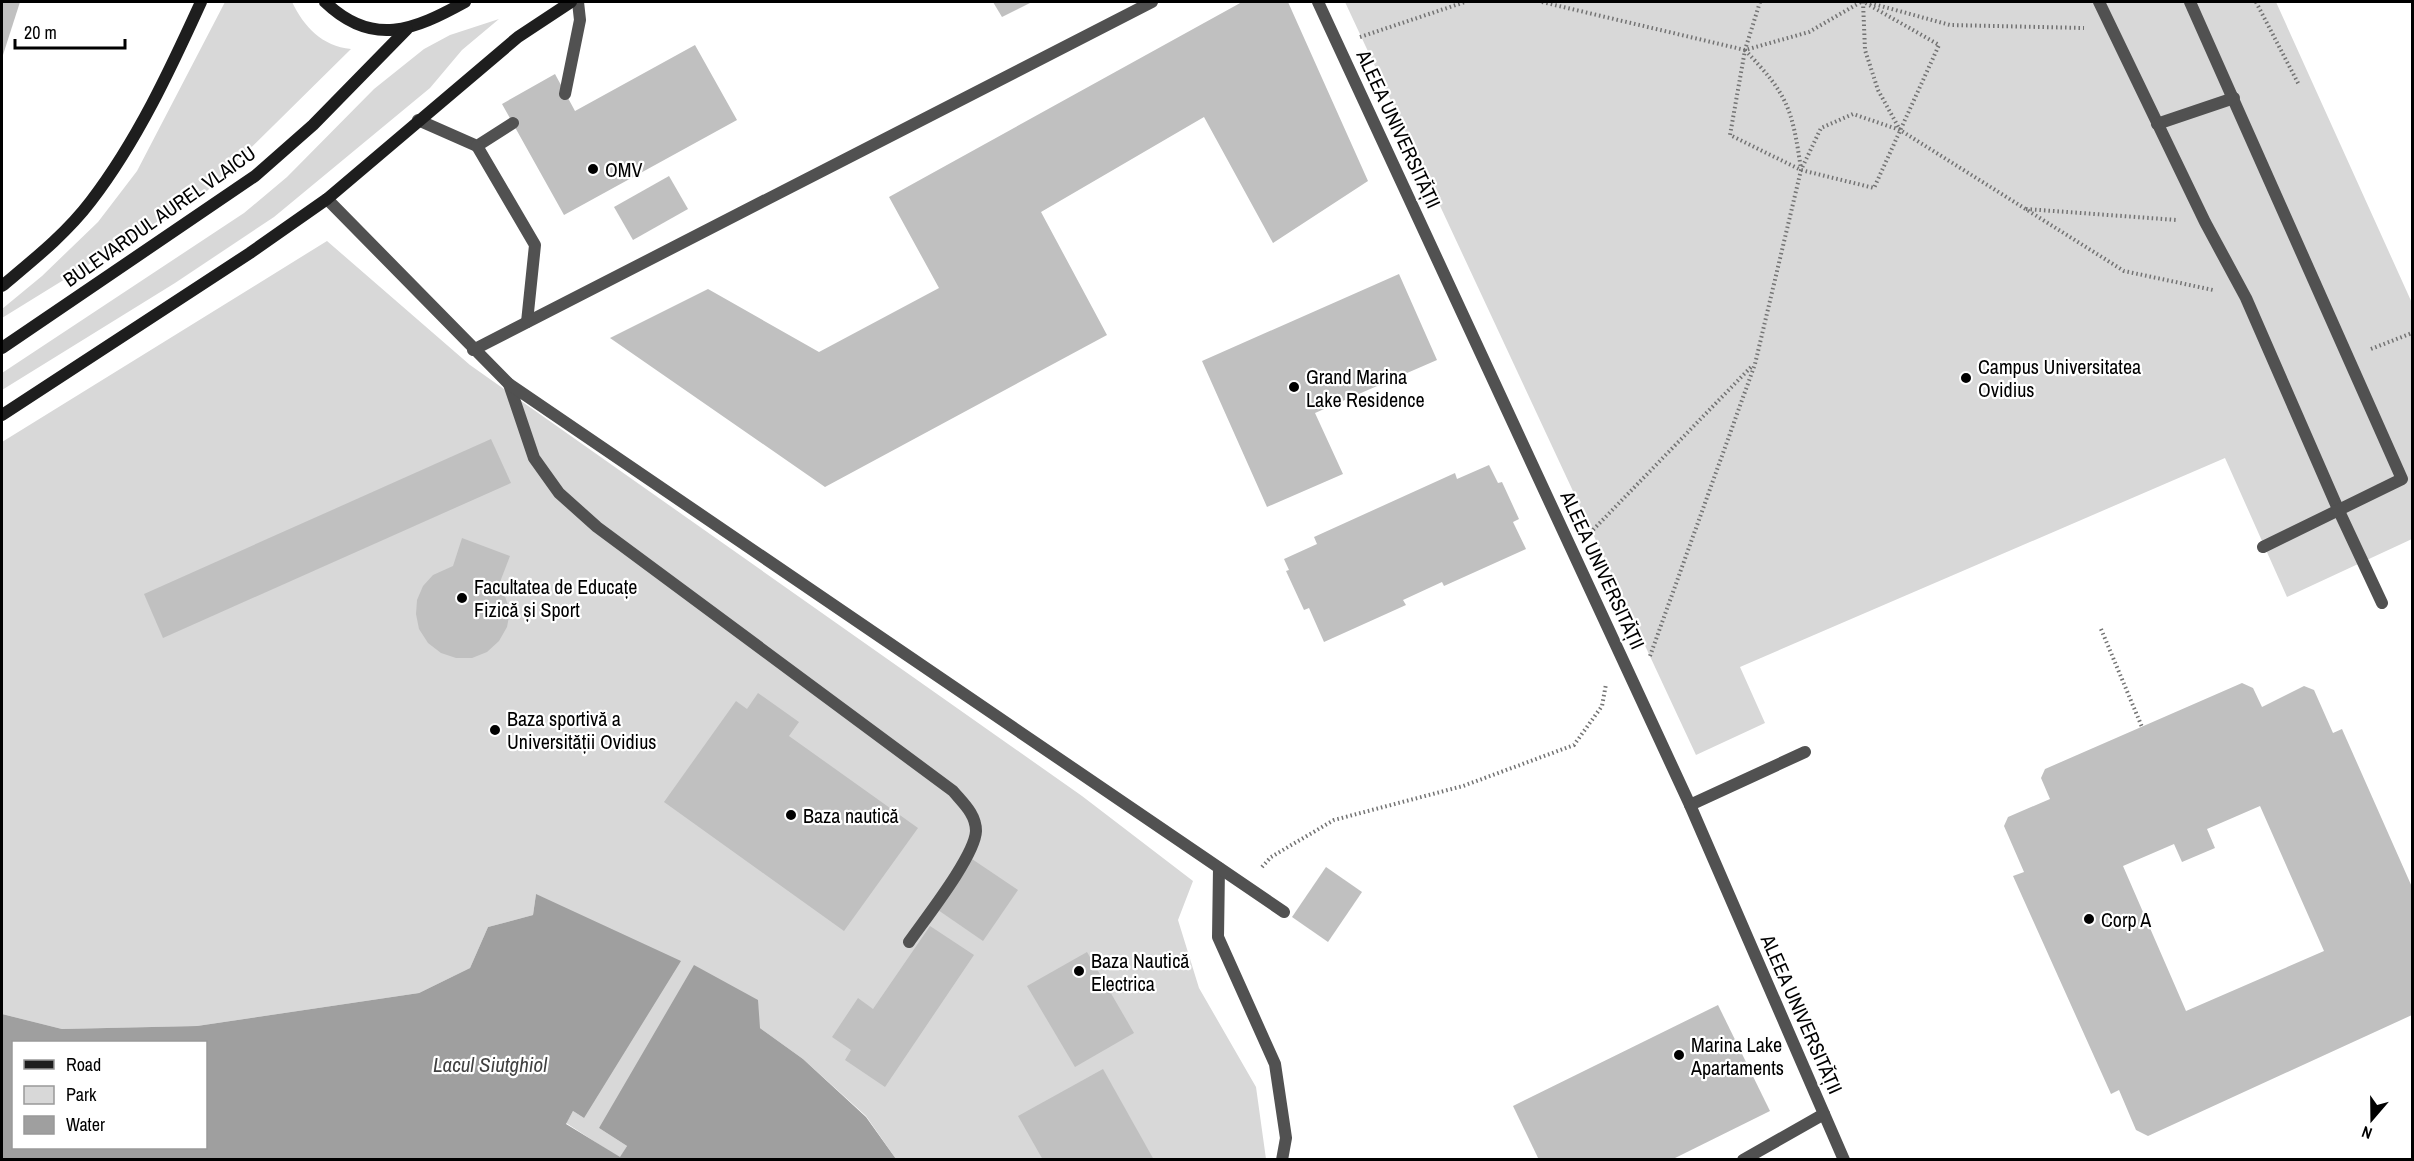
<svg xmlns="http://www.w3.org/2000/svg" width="2414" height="1161" font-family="'Archivo Narrow',sans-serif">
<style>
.green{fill:#d8d8d8}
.water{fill:#9f9f9f;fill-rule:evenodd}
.building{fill:#c0c0c0;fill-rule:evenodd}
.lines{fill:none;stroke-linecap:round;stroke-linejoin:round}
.path{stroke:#737373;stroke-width:4;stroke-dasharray:1.5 3;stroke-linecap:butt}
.lane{stroke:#515151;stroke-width:12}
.street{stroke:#515151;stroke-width:12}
.secondary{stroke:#1e1e1e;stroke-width:12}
.poi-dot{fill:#000;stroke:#fff;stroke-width:2}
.labels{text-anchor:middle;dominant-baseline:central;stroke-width:4.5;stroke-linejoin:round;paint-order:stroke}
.street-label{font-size:20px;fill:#000;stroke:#fff}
.poi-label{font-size:20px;fill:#000;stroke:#fff;text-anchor:start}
.water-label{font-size:21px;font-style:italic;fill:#404040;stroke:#fff}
</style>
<rect width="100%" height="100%" fill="#fff"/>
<!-- green -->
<g class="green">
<path d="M225,2H292C304,27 322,46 351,49L206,192L2,318V309L42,276L98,222L137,171Z"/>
<polygon points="1345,2 2276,2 2412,303 2412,539 2287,597 2225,458 1740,667 1765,723 1696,755"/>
<polygon points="499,19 462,50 430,88 274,217 175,283 2,390 2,373 244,213 287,177 374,89 424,49 450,35"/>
<polygon points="327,241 470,365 1082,796 1193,881 1178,920 1199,988 1256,1087 1266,1159 896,1159 866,1116 803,1059 760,1028 599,1128 627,1146 620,1158 566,1123 573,1111 584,1118 536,894 533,915 488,927 470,968 419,993 197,1026 62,1029 2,1014 2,442"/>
</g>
<!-- water -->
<path class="water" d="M536,894L681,961L584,1118L573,1111L566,1124L620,1157L627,1146L599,1128L694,965L758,1000L760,1028L803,1059L866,1117L896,1159H2V1014L62,1029L197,1026L419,993L470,968L488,927L533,915ZM14,1042H206V1148H14Z"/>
<!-- building -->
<g class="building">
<polygon points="2,2 20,2 2,58"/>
<polygon points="993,2 1032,2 1002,17"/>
<polygon points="1242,2 1288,2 1368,181 1273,243 1204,117 1041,212 1107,335 825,487 610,338 708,289 819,352 939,288 889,197"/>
<polygon points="695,45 737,120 564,215 502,104 555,74 575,111"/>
<polygon points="669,176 688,209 633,240 614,207"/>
<polygon points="1399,274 1437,360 1315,413 1343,474 1267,507 1202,361"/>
<polygon points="491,439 511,483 163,638 144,594"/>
<polygon points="1489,465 1498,483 1502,482 1519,519 1513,522 1526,549 1444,586 1442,582 1403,600 1406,605 1324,642 1309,608 1304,610 1286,571 1289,570 1284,559 1317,544 1314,537 1455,473 1457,479"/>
<polygon points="462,538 510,556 500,582 510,611 507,627 499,641 487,652 472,658 456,658 441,653 428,643 419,629 416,614 417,600 423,586 433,575 453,566"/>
<path d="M2242,683L2253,688L2262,707L2304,686L2314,690L2333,733L2342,729L2412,887V1015L2148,1136L2136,1130L2119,1090L2111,1094L2013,876L2024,872L2004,826L2008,817L2050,799L2041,778L2045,769ZM2260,806L2324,951L2186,1011L2123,866L2174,844L2182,862L2215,848L2207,829Z"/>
<polygon points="758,693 799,722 789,736 918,828 844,931 664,802 736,701 747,709"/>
<polygon points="972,859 1018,890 983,941 938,910"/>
<polygon points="1326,867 1362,892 1328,942 1292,917"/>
<polygon points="930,926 974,955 885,1087 845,1060 851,1050 832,1037 858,998 873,1009"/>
<polygon points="1087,952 1134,1033 1075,1067 1027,986"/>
<polygon points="1718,1005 1770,1111 1671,1160 1539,1160 1513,1106"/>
<polygon points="1103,1069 1154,1160 1043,1160 1018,1116"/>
</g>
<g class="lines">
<!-- path -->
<g class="path">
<polyline points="1542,2 1745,50 1809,32 1861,2"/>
<polyline points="1760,2 1745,50 1730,135 1801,170 1874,188 1939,45 1864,2"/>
<polyline points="1863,2 1865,50 1878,90 1900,130"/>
<polyline points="2256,2 2299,85"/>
<polyline points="1870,3 1950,25 2084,28"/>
<polyline points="1360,37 1465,2"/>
<path d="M1745,50C1788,95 1792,108 1801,169"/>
<polyline points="2026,209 2177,220"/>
<polyline points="2371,349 2412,333"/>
<polyline points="1590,533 1752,366"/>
<polyline points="2101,629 2142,727"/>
<polyline points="1650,656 1755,364 1801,170 1821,128 1853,114 1900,130 2124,271 2213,290"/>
<polyline points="1262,867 1271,857 1334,820 1463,786 1574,745 1602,706 1606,684"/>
</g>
<!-- lane -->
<g class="lane">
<polyline points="2099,2 2205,222 2246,298 2338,509 2382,603"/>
<polyline points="2190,2 2402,479 2263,547"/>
<polyline points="565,94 580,20 578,2"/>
<polyline points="418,120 477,146 513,123"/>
<polyline points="2157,124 2234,98"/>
<polyline points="477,146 535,245 527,322"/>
<polyline points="473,350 1152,2"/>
<path d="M509,384L534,458L559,493L597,527L953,791C963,803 976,814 976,831C975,856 925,919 909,942"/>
<polyline points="1690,805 1805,752"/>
<polyline points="1219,868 1218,937 1275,1064 1286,1138 1282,1160"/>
</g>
<!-- street -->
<g class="street">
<polyline points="1318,2 1690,805 1844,1160"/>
<polyline points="327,199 509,384 1284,912"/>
<polyline points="1743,1160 1824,1114"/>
</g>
<!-- secondary -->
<g class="secondary">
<path d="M325,2C373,48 414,30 465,2"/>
<path d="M2,286C33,260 66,234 91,201C137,141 170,70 201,2"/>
<polyline points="2,348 255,176 313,125 407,29"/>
<polyline points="2,415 250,253 327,199 518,37 571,2"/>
</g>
</g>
<!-- markers -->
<g class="poi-dot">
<circle cx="593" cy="169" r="6"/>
<circle cx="1966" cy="378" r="6"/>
<circle cx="1294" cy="387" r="6"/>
<circle cx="462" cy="598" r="6"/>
<circle cx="495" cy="730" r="6"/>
<circle cx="791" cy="815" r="6"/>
<circle cx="2089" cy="919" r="6"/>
<circle cx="1079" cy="971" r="6"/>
<circle cx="1679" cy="1055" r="6"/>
</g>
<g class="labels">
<!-- street labels -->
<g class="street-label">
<text transform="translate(1399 129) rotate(65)">ALEEA UNIVERSITĂȚII</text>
<text transform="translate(159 216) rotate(-35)">BULEVARDUL AUREL VLAICU</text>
<text transform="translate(1603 570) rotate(65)">ALEEA UNIVERSITĂȚII</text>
<text transform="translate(1802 1014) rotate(66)">ALEEA UNIVERSITĂȚII</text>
</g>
<!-- poi labels -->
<g class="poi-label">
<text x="605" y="169">OMV</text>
<text x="1978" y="366">Campus Universitatea<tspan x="1978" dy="23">Ovidius</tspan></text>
<text x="1306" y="376">Grand Marina<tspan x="1306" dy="23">Lake Residence</tspan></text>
<text x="474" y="586">Facultatea de Educațe<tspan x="474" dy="23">Fizică și Sport</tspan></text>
<text x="507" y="718">Baza sportivă a<tspan x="507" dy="23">Universității Ovidius</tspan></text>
<text x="803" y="815">Baza nautică</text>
<text x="2101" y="919">Corp A</text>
<text x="1091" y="960">Baza Nautică<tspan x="1091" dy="23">Electrica</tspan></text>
<text x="1691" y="1044">Marina Lake<tspan x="1691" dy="23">Apartaments</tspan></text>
</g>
<!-- water labels -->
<g class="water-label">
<text x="490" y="1064">Lacul Siutghiol</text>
</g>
</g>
<!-- border -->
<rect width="2414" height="1161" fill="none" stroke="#000000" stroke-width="6"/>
<!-- legend -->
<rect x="12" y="1041" width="195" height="108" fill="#ffffff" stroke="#999999" stroke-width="1.5"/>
<rect x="24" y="1060" width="30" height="9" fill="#1e1e1e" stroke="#999999" stroke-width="1.5"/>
<text x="66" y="1071" font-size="18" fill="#000000">Road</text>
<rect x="24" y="1086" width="30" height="18" fill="#d8d8d8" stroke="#999999" stroke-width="1.5"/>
<text x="66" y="1101" font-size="18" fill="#000000">Park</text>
<rect x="24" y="1116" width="30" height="18" fill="#9f9f9f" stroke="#999999" stroke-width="1.5"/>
<text x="66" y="1131" font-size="18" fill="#000000">Water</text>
<!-- north arrow -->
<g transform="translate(2372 1119) rotate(200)" stroke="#ffffff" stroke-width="4.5" paint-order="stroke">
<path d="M0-4.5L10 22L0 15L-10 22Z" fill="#000000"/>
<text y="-9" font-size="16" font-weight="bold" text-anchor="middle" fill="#000000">N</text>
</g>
<!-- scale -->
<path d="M15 39v9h110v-9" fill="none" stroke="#000000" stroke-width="3"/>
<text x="24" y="39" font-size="18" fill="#000000" stroke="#ffffff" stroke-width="4.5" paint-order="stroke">20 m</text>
</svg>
